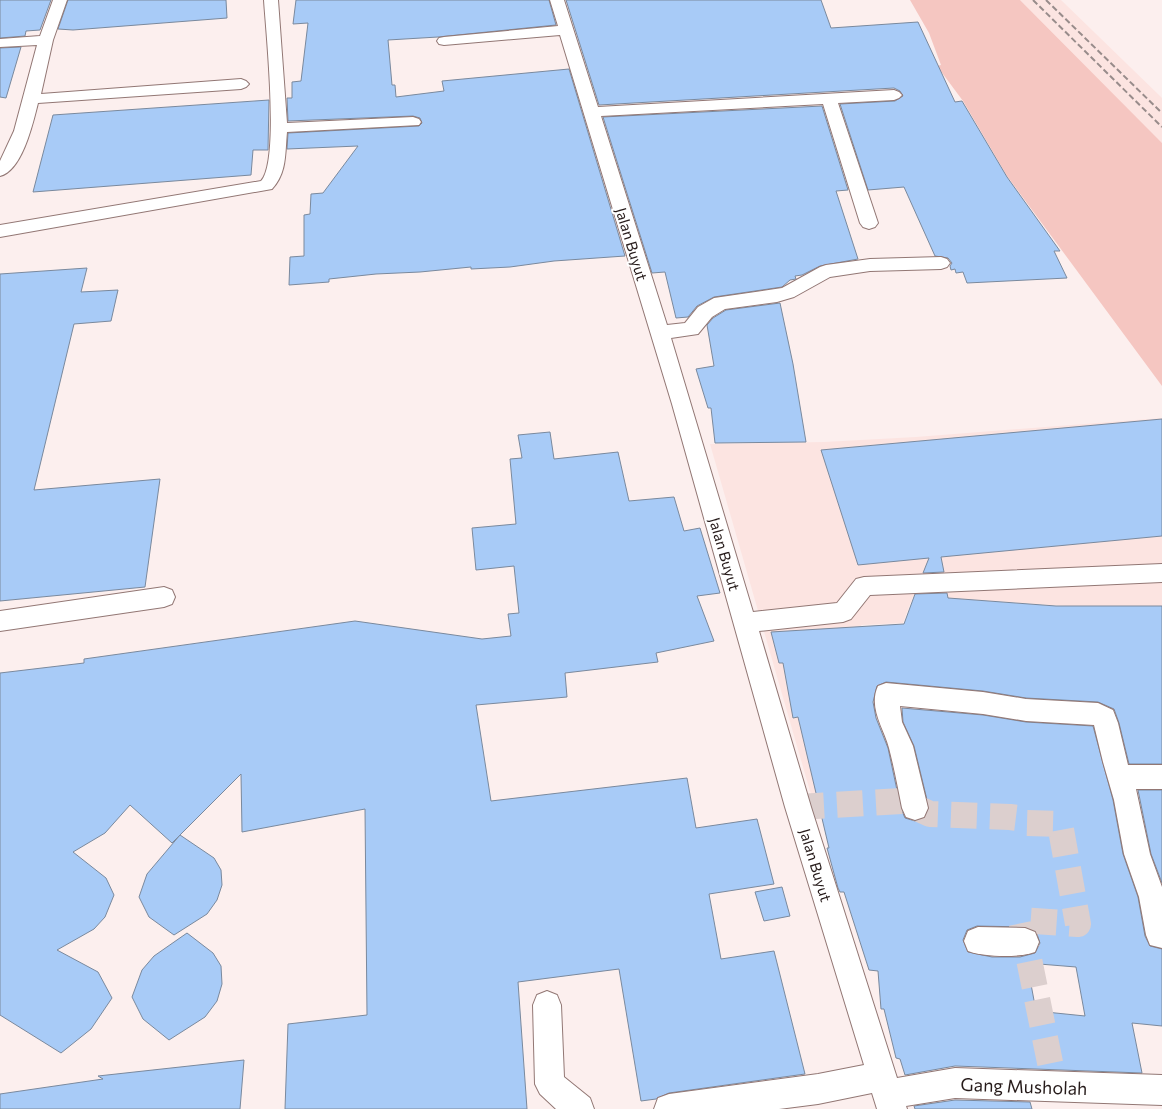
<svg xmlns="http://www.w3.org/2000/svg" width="1162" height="1109" font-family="Commissioner,sans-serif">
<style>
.built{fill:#fce4e1}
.green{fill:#f5c6c1}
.building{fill:#a8cbf7;stroke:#7a899d;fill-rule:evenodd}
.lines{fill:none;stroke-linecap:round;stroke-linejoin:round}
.minor-tunnel{stroke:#dccfce;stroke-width:26;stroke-dasharray:26 13;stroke-linecap:butt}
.minor-casing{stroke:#927774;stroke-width:2}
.minor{fill:#fff;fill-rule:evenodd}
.rail{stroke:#988c8b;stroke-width:2;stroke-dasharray:6 3;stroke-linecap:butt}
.labels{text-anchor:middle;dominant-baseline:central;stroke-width:4;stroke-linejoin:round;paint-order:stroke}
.street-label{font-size:15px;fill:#261b1a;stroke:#fff}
.near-street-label{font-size:18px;fill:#261b1a;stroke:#fff}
</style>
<rect width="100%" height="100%" fill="#fcefee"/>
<!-- built -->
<g class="built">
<polygon points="1020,0 1061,0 1162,98 1162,143"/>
<polygon points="1162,418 1162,711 1084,710 1066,606 913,596 903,623 861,625 896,757 911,797 814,805 710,444 824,442 916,437"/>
</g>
<!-- green -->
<polygon class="green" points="910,0 1020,0 1162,143 1162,386 1007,176 963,101 937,66 941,65 929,33"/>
<!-- building -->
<g class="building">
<polygon points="0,0 51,0 40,30 26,31 25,36 0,38"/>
<polygon points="68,0 226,0 227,18 73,30 58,29"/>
<polygon points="296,0 549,0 556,25 438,37 388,40 392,85 395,85 396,97 444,91 442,81 569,69 625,256 554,261 510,267 471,269 471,267 420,272 376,274 329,279 329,282 289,285 290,257 304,256 304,215 310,214 311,194 323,193 358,146 287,149 288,133 419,126 422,123 420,118 413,116 288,121 287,98 292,98 292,82 301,81 308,23 293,24"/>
<polygon points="566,0 821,0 831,28 918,22 955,102 962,101 1007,177 1060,251 1054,251 1067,278 967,283 963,272 956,273 955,269 951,270 950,266 952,263 948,258 935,256 904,187 868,190 840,104 895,101 903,96 900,91 894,88 599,105"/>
<polygon points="21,47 6,98 0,97 0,48"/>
<polygon points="269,100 268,150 253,150 251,175 33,192 53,115"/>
<polygon points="822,106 848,190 836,191 858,259 820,266 802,275 795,276 796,279 790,280 782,287 714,297 697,306 688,317 676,318 665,272 652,273 603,117"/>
<polygon points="87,268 81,292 118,290 111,321 74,324 34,490 160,479 145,587 0,601 0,274"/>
<polygon points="780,303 793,364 806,442 715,443 711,408 708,408 696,369 714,366 707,325 713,318 726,310"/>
<polygon points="1162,419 1162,536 941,557 944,572 923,573 929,558 858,565 821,450"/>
<polygon points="550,432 554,459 618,452 629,501 674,497 684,531 700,528 720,593 697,596 714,641 656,653 658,662 565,673 567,697 476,705 491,801 687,778 696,828 757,819 774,884 709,894 721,959 774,951 805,1074 669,1093 656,1099 641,1101 619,969 518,982 527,1109 285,1109 288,1024 367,1015 365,809 242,832 241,774 172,843 130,805 105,833 73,852 106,878 114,895 105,917 94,929 57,950 98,972 112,998 91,1029 61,1053 0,1015 0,673 84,663 84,659 355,621 482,639 511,636 508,614 519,613 514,566 476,570 472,528 516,524 510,459 522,458 518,435"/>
<path d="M947,593L948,598L1056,606H1162V764H1129L1119,723L1114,709L1098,702L1026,698L983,691L886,682L877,686L873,702L876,718L888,748L901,809L905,818L915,821L925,818L929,808L914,746L903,722L902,708L983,715L1026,722L1093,726L1113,800L1123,854L1138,897L1145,936L1150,946L1162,949V1026L1132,1023L1142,1073L955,1066L905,1075L900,1059L896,1058L884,1009H881L878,971L869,970L844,892H840L838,888L827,848H829L798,717L793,718L783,663H779L771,632L904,624L915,594ZM977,926L1026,927L1036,931L1040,943L1035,953L1020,957H992L968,952L963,940L967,930ZM1027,963L1076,967L1085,1016L1036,1011Z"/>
<polygon points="1138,790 1162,790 1162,883 1151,854"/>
<polygon points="180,835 214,858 221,870 222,885 217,900 207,914 174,935 149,917 139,897 147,874"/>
<polygon points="782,887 790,916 764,921 755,892"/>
<polygon points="187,933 213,953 221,966 222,984 217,1001 205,1017 169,1040 143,1019 132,997 142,970 154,956"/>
<polygon points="244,1060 240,1109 0,1109 0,1094 103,1079 98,1076"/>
<polygon points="955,1100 1030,1102 1032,1109 915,1109 914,1106"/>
</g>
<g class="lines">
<!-- minor-tunnel -->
<polyline class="minor-tunnel" points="798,807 902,801 930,814 1010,817 1018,818 1024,823 1060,824 1078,924 1021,920 1055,1087"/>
<defs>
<g id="minor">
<path d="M53,0H67L53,40L41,94L241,79L246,81L249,84L246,87L241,89L38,103C33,123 22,171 0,176V161L14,131L37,45L0,47V39L40,36Z"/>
<path d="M264,0H278L287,123L413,117L419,119L421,122L419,125L287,132C285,153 287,173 272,189L0,237V225L261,181C280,162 266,32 264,0Z"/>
<polygon points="550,0 564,0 598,107 894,90 899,92 902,95 899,98 894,100 838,103 878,223 875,227 869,229 863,227 860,223 823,104 601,116 667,325 685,323 698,307 714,298 782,288 820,267 826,265 870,259 941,257 947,259 950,263 947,267 941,269 870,271 830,277 794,297 777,302 725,309 712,317 698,334 671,338 753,612 837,603 856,579 864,577 1162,564 1162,582 870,595 851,619 843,622 759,631 811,807 897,1078 955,1068 1162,1075 1162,1105 955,1098 906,1106 907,1109 877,1109 872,1093 818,1104 779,1109 654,1109 658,1098 669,1094 818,1074 864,1065 785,807 672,404 560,35 444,45 439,44 437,41 439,38 444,37 558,26"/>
<polygon points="164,587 172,590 175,597 172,604 164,607 0,631 0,611"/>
<path d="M886,683L983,692L1026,699L1098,703L1113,710L1118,723L1128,765H1162V789H1136L1150,854L1162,887V948L1150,945L1146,935L1139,897L1124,854L1114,800L1103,762L1094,725L1026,721L983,714L900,706L902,722L913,746L928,808L924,817L915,820L906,817L902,808C898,788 894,767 889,748C884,728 868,708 878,686Z"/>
<path d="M978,927L1025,928L1035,932L1039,942L1035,952C1018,958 985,957 968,951L964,941L968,931Z"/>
<polygon points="547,991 557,995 561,1005 564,1077 590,1098 594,1109 556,1109 540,1094 535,1084 533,1005 537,995"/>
</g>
</defs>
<!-- minor casing -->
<use href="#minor" class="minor-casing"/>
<!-- minor -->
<use href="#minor" class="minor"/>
<!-- rail -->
<g class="rail">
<polyline points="1033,0 1162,127"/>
<polyline points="1046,0 1162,113"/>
</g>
</g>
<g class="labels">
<!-- street labels -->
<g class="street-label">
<text transform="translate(632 244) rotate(73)">Jalan Buyut</text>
<text transform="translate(725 554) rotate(74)">Jalan Buyut</text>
<text transform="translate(816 865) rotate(73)">Jalan Buyut</text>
</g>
<!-- near-street labels -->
<g class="near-street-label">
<text transform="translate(1024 1086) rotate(2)">Gang Musholah</text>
</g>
</g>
</svg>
